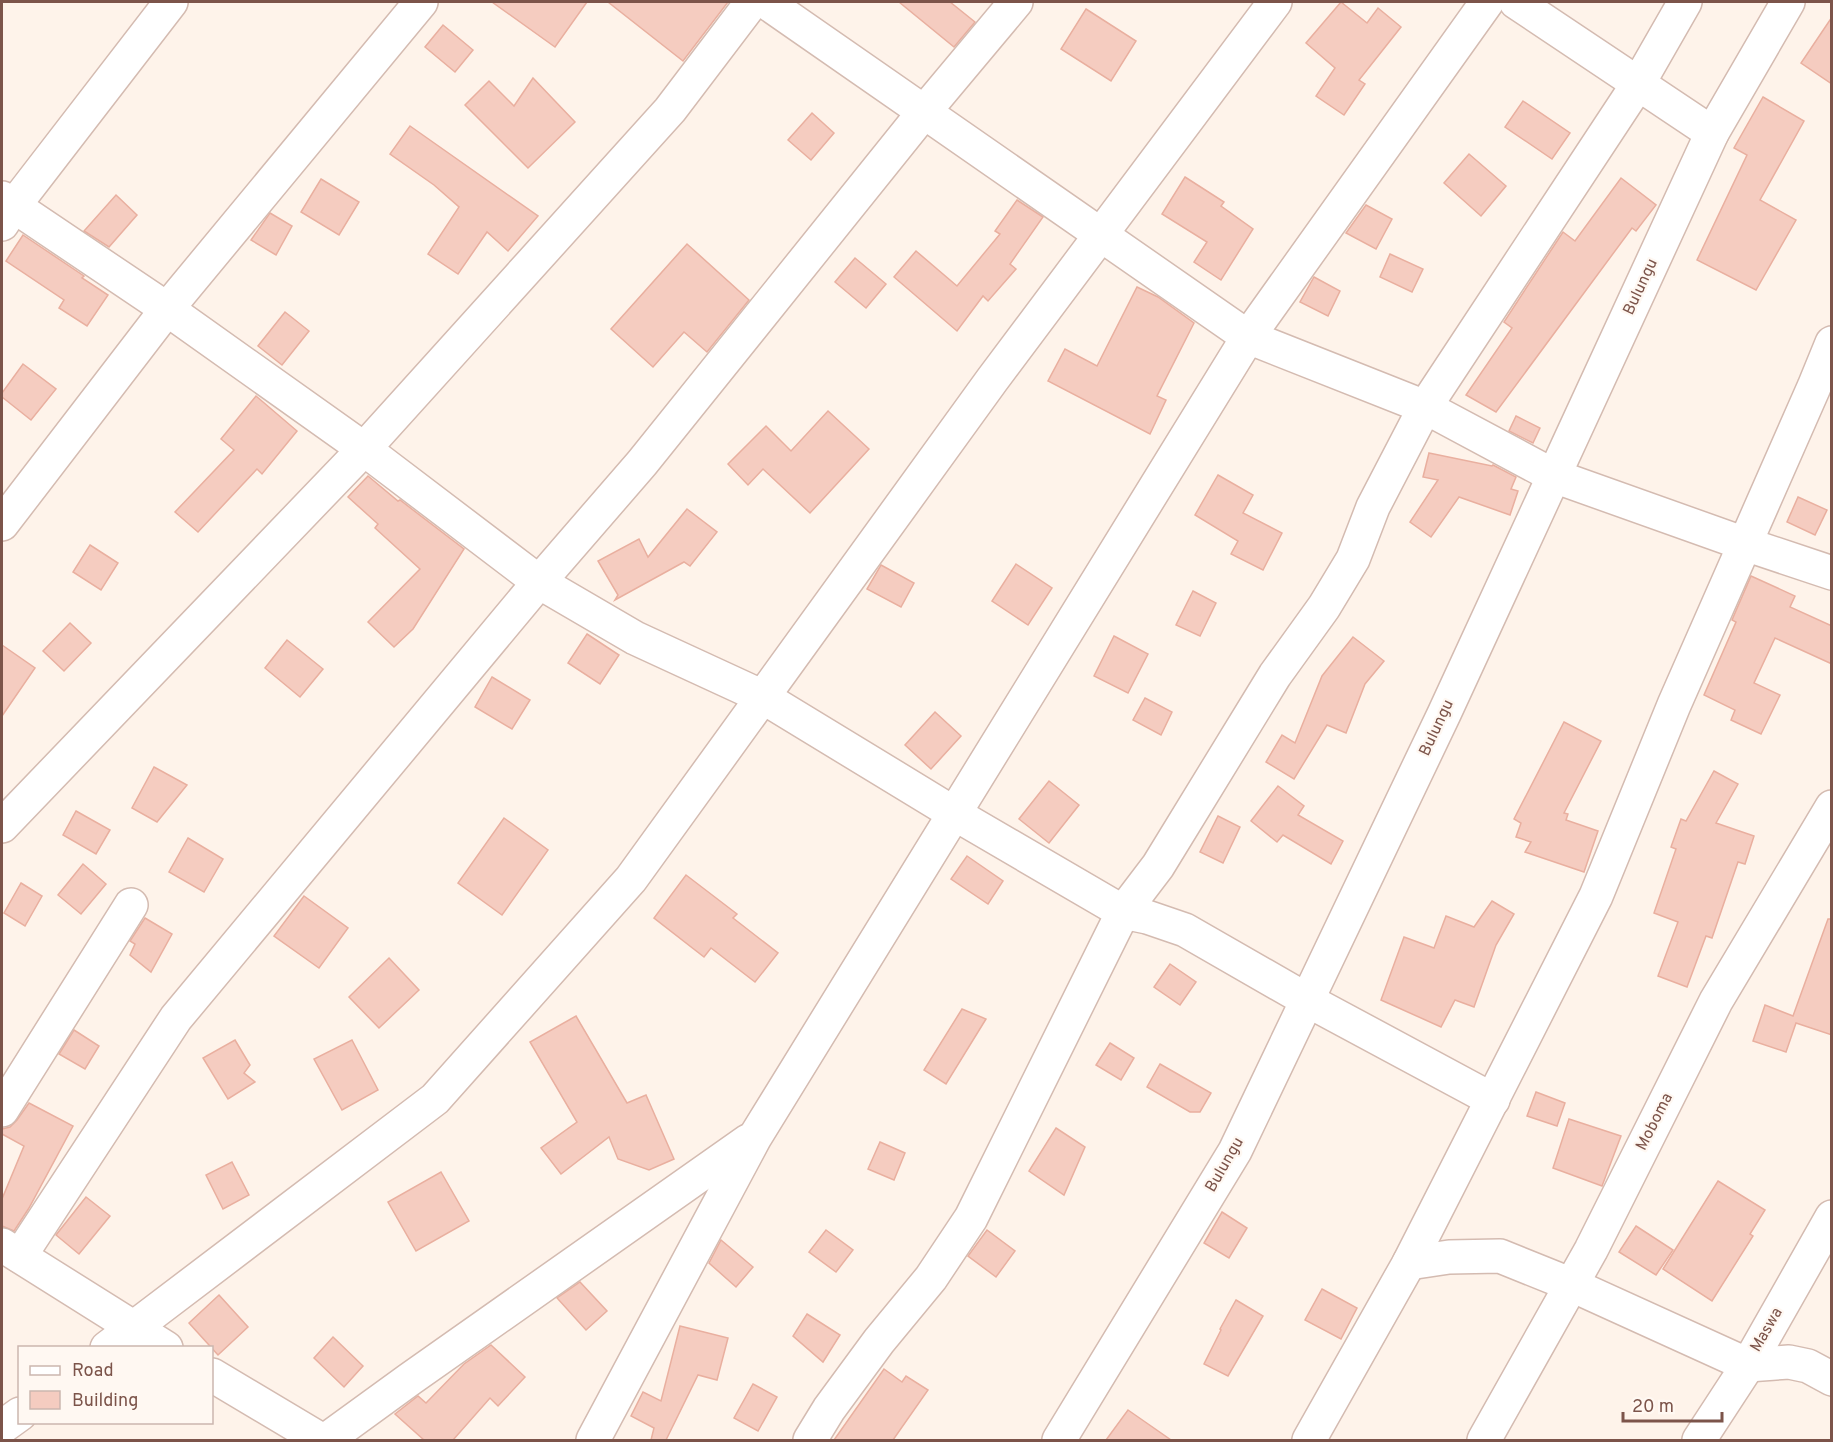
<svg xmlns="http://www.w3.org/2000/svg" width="1833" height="1442" font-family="Overpass,sans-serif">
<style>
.building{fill:#f5ccc0;stroke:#e9af9f;stroke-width:1.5}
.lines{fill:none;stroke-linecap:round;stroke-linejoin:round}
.minor-casing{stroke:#d4bbb1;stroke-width:36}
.minor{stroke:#fff;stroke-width:33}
.labels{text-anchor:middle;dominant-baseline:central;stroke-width:4.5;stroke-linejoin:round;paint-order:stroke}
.street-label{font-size:16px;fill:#7c544a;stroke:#fff8f2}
</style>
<rect width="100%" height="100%" fill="#fef3ea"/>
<!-- building -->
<g class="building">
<polygon points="492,2 587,2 555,47"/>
<polygon points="608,2 728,2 683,61"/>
<polygon points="899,2 950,2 975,22 954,47"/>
<polygon points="1341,2 1367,23 1378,8 1401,27 1359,80 1365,84 1344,115 1316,96 1335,68 1306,43"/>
<polygon points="1086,9 1136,41 1111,81 1061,49"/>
<polygon points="1832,17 1832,84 1801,63"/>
<polygon points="443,25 473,50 455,72 425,47"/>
<polygon points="533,78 575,122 528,168 465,105 489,81 514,106"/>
<polygon points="1763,97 1804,121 1760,200 1796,220 1756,290 1697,260 1747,155 1734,148"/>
<polygon points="1523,101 1570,133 1552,159 1505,127"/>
<polygon points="812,113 834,133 811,160 788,140"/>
<polygon points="410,126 538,216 508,251 487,232 458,274 428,254 459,207 434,185 390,154"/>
<polygon points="1469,154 1506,186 1481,216 1444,183"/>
<polygon points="1185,177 1224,202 1221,206 1253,229 1221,280 1194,262 1207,242 1162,214"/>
<polygon points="1621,178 1656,205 1636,231 1632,228 1496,412 1466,395 1512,328 1504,322 1563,232 1575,241"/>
<polygon points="321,179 359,202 339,235 301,212"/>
<polygon points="116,195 137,215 109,247 84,231"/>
<polygon points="1017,200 1043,217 1010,264 1016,269 988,301 983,296 957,331 894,277 916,251 957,286 1000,234 995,231"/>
<polygon points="1366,205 1392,219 1376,249 1346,233"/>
<polygon points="270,213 292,226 276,255 251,240"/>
<polygon points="23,235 84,276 82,278 108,295 87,326 59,308 64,300 6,261"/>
<polygon points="687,244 749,300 707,352 684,332 653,367 611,329"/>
<polygon points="1390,254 1423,269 1412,292 1380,277"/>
<polygon points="855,258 886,284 866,308 835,282"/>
<polygon points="1314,277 1340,291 1328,316 1300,302"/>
<polygon points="1137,287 1158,297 1194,323 1157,396 1166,400 1150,434 1048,381 1065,349 1097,366"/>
<polygon points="285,312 309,331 282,365 258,346"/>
<polygon points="23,364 56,389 31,420 2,397 2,393"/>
<polygon points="256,396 297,431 262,474 257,469 198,532 175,512 234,450 221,439"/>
<polygon points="828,411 869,449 810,513 763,469 748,485 728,464 766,426 791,451"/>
<polygon points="1516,416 1540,428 1533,443 1509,431"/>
<polygon points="1429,453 1492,466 1493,465 1516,477 1511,489 1518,491 1510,515 1459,497 1431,537 1410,522 1438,480 1423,477"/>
<polygon points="1218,475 1253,495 1243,513 1282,533 1263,570 1231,554 1238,541 1195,515"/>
<polygon points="368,476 398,501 400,500 464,549 413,629 394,647 368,622 420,569 375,528 378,524 348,497"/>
<polygon points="1798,497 1827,510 1815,535 1787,522"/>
<polygon points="687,509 717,532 690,566 684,562 615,600 618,595 598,561 639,539 648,557"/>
<polygon points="90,545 118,563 101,590 73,572"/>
<polygon points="1016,564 1052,588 1028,625 992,601"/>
<polygon points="881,565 914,583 901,607 867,589"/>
<polygon points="1751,576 1795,596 1790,607 1832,626 1832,664 1775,638 1754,683 1780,695 1761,734 1731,720 1735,710 1704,695 1736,622 1732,620"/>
<polygon points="1193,591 1216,603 1200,636 1176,625"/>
<polygon points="70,623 91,643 64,671 43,651"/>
<polygon points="587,634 619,655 600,684 568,663"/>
<polygon points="1114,636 1148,654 1128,693 1094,676"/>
<polygon points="1353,637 1384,661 1365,684 1346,733 1327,725 1294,779 1266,762 1282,735 1295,743 1322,676"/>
<polygon points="287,640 323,669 300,697 265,668"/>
<polygon points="2,645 35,668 2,716"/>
<polygon points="492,677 530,700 512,729 475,707"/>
<polygon points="1145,698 1172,712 1161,735 1133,720"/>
<polygon points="935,712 961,736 931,769 905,745"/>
<polygon points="1564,722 1601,741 1564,813 1568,814 1566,820 1598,831 1584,872 1525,852 1531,842 1516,837 1521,823 1514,819"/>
<polygon points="154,767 187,785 157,822 132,808"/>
<polygon points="1714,771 1738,784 1716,823 1754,836 1745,864 1738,862 1712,938 1706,936 1687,987 1658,976 1678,922 1654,913 1676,849 1671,847 1681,819 1686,821"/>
<polygon points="1049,781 1079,805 1049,843 1019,819"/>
<polygon points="1278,786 1304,806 1298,815 1343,841 1331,864 1283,835 1277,842 1251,821"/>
<polygon points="76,811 110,830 96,854 63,835"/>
<polygon points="1218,816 1240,827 1223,863 1200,852"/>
<polygon points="504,818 548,850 502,915 458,883"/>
<polygon points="188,838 223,859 204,892 169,872"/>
<polygon points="967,856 1003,881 988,904 951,879"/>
<polygon points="83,864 106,884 81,914 58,895"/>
<polygon points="686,875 737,914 733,918 778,953 755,982 711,948 704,957 654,918"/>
<polygon points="21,883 42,896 25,926 4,913"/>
<polygon points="304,896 348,928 319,968 274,936"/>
<polygon points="1492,901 1514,914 1496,945 1474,1007 1455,1000 1441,1027 1381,1000 1404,937 1434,948 1446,916 1474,927"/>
<polygon points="145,918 172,934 151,972 130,955 135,944 130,941"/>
<polygon points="1828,919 1832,919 1832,1035 1796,1023 1786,1052 1753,1041 1765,1005 1793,1016"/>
<polygon points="389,958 419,990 379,1028 349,997"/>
<polygon points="1170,964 1196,982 1180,1005 1154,987"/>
<polygon points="962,1009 986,1019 946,1084 924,1070"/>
<polygon points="576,1016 627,1103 646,1095 674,1159 649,1170 618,1159 609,1137 561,1174 541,1148 577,1122 530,1042"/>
<polygon points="74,1030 99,1046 85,1069 59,1054"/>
<polygon points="235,1040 250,1065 244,1073 255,1082 228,1099 203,1058"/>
<polygon points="352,1040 378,1090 342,1110 314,1059"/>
<polygon points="1110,1043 1134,1058 1121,1080 1096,1065"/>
<polygon points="1160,1064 1211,1093 1200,1112 1190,1112 1147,1087"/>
<polygon points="1536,1092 1565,1103 1557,1126 1527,1116"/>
<polygon points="29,1103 73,1126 29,1208 14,1231 2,1226 2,1199 24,1146 2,1134 2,1129 10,1127 17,1120"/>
<polygon points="1569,1119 1621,1136 1602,1186 1553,1168"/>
<polygon points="1056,1128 1085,1147 1064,1195 1029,1171"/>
<polygon points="880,1142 905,1153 894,1180 868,1169"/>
<polygon points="232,1162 249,1195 223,1209 206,1175"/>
<polygon points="441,1172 469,1221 416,1251 388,1202"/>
<polygon points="1718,1181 1765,1210 1750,1234 1753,1236 1712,1301 1663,1269"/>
<polygon points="86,1197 110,1216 79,1254 56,1235"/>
<polygon points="1222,1212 1247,1228 1229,1258 1204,1243"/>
<polygon points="1636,1226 1673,1250 1656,1275 1619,1252"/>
<polygon points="826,1230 853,1250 836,1272 809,1252"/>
<polygon points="987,1230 1015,1251 996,1277 968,1256"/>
<polygon points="721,1240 753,1267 736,1287 709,1263"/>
<polygon points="580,1282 607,1311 586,1330 557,1298"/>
<polygon points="1322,1289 1357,1308 1341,1339 1305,1320"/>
<polygon points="219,1295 248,1327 218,1355 189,1323"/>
<polygon points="1236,1300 1263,1316 1228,1376 1204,1364 1221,1330 1220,1329"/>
<polygon points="807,1314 840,1335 823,1362 793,1336"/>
<polygon points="680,1326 728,1338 717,1380 698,1375 666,1440 651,1440 654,1428 631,1416 643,1392 661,1401"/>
<polygon points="333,1337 363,1366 344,1387 314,1358"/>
<polygon points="491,1345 525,1377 498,1406 490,1398 453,1440 424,1440 395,1414 418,1396 426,1403 464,1364"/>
<polygon points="884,1369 902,1382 906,1376 928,1390 893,1440 834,1440"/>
<polygon points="753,1384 777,1397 758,1431 734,1418"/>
<polygon points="1128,1410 1171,1440 1106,1440"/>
</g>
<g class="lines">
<defs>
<g id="minor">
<polyline points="766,2 1248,337 1425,407 1554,476 1745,544 1832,573"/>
<polyline points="1516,2 1712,133"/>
<polyline points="2,198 167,309 364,449 539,582 635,638 763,697 955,814 1123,912 1147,917 1185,930 1307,1000 1493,1100"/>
<polyline points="2,224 13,207 171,2"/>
<polyline points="2,524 167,309 421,2"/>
<polyline points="2,826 364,449 670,110 752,2"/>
<polyline points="2,1110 131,905"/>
<polyline points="2,1245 166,1348"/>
<polyline points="20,1256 176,1018 539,582 642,463 924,112 1016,2"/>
<polyline points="1409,1263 1449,1257 1500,1256 1572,1285 1748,1365 1789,1362 1808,1366 1832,1379"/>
<polyline points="107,1348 435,1099 631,879 992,380 1275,2"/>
<polyline points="212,1375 321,1440"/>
<polyline points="2,1427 20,1414"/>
<polyline points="326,1440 410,1379 748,1141"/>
<polyline points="593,1440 755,1137 1248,337 1487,2"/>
<polyline points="810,1440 829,1409 879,1341 931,1278 971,1218 1123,912 1158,866 1275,675 1324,607 1353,559 1373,507 1425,407 1638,84 1685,2"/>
<polyline points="1059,1440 1235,1151 1444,714 1712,133 1788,2"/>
<polyline points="1309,1440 1409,1263 1596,896 1674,705 1814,387 1832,343"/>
<polyline points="1484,1440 1591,1250 1716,1001 1832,807"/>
<polyline points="1699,1440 1748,1365 1832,1217"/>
</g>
</defs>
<!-- minor casing -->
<use href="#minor" class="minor-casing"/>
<!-- minor -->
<use href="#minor" class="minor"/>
</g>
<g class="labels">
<!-- street labels -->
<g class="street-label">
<text transform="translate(1641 287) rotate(-65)">Bulungu</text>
<text transform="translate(1437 728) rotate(-65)">Bulungu</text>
<text transform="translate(1655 1122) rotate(-63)">Moboma</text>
<text transform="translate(1225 1165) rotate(-60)">Bulungu</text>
<text transform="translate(1767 1330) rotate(-60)">Maswa</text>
</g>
</g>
<!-- border -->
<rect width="1833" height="1442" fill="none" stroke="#7c544a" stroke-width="6"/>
<!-- legend -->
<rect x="18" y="1346" width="195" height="78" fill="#fff8f2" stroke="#cbb6af" stroke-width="1.5"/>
<rect x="30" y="1366" width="30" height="9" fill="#ffffff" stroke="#cbb6af" stroke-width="1.5"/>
<text x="72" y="1376" font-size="18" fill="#7c544a">Road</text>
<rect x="30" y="1391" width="30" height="18" fill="#f5ccc0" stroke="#cbb6af" stroke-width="1.5"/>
<text x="72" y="1406" font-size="18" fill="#7c544a">Building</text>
<!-- scale -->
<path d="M1623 1412v9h99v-9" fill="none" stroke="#7c544a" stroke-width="3"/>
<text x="1632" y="1412" font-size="18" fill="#7c544a" stroke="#fff8f2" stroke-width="4.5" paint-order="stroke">20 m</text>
</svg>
